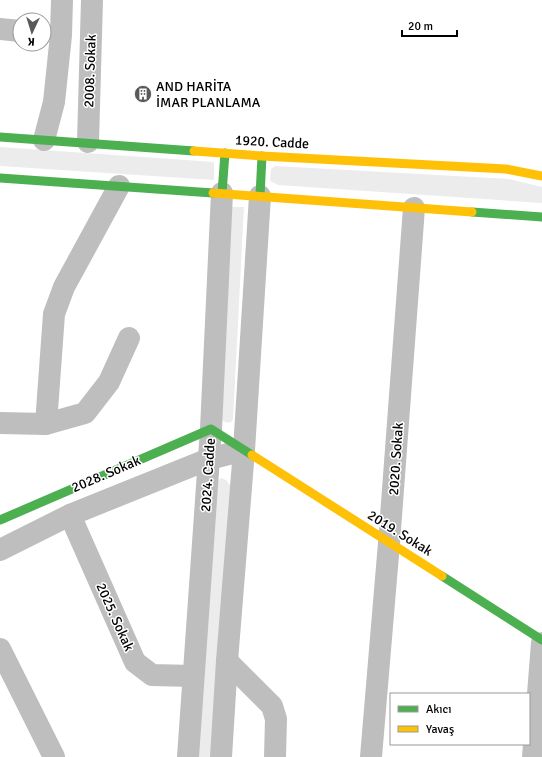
<svg xmlns="http://www.w3.org/2000/svg" width="542" height="757" font-family="Signika,sans-serif">
<style>
.green{fill:#ececec}
.lines{fill:none;stroke-linecap:round;stroke-linejoin:round}
.street{stroke:#bebebe;stroke-width:22}
.fast{stroke:#4caf50;stroke-width:9}
.slow{stroke:#ffc107;stroke-width:9}
.labels{text-anchor:middle;dominant-baseline:central;stroke-width:3;stroke-linejoin:round;paint-order:stroke}
.street-label{font-size:14px;fill:#000;stroke:#fff}
.poi-label{font-size:14px;fill:#000;stroke:#fff;text-anchor:start}
</style>
<rect width="100%" height="100%" fill="#fff"/>
<!-- green -->
<g class="green">
<polygon points="0,147 214,162 214,180 0,166"/>
<polygon points="275,166 509,179 542,187 542,203 278,185 270,181 271,169"/>
<path d="M231,207H244L233,419L231,422C227,423 224,423 222,419Z"/>
<polygon points="221,478 226,480 230,485 213,757 197,757 217,482"/>
</g>
<g class="lines">
<!-- street -->
<g class="street">
<polyline points="0,29 20,31"/>
<polyline points="44,140 54,102 61,35 62,0"/>
<polyline points="88,142 92,0"/>
<polyline points="0,423 46,424 85,413 109,382 129,338"/>
<polyline points="46,424 54,314 64,287 119,186"/>
<polyline points="70,515 135,662 152,675 193,676"/>
<polyline points="0,550 70,515 209,459 244,450"/>
<polyline points="0,649 54,757"/>
<polyline points="227,661 272,706 276,719 275,757"/>
<polyline points="188,757 211,429 222,193"/>
<polyline points="221,757 227,661 244,450 260,196"/>
<polyline points="371,757 389,543 414,208"/>
<polyline points="533,757 542,643"/>
</g>
<!-- fast -->
<g class="fast">
<polyline points="0,137 194,151"/>
<polyline points="0,178 213,193"/>
<polyline points="222,193 225,153"/>
<polyline points="260,196 262,156"/>
<polyline points="472,212 542,217"/>
<polyline points="0,520 211,429 252,455"/>
<polyline points="442,576 542,640"/>
</g>
<!-- slow -->
<g class="slow">
<polyline points="194,151 262,156 506,169 542,176"/>
<polyline points="213,193 472,212"/>
<polyline points="252,455 442,576"/>
</g>
</g>
<!-- icons -->
<defs>
<symbol id="building-disc" viewBox="-11 -11 22 22"><circle r="9.5" fill="#595959" stroke="#fff"/><path d="M-4-6H4V6H1V3H-1V6H-4ZM-2.5-4.3h1.7v1.8h-1.7ZM.8-4.3h1.7v1.8H.8ZM-2.5-1h1.7V.8h-1.7ZM.8-1h1.7V.8H.8Z" fill="#fff"/></symbol>
</defs>
<g fill-rule="evenodd">
<use href="#building-disc" x="133" y="84" width="20" height="20"/>
</g>
<g class="labels">
<!-- street labels -->
<g class="street-label">
<text transform="translate(90 71) rotate(-88)">2008. Sokak</text>
<text transform="translate(272 142) rotate(3)">1920. Cadde</text>
<text transform="translate(396 459) rotate(-86)">2020. Sokak</text>
<text transform="translate(106 474) rotate(-23)">2028. Sokak</text>
<text transform="translate(208 475) rotate(-86)">2024. Cadde</text>
<text transform="translate(400 533) rotate(32)">2019. Sokak</text>
<text transform="translate(115 617) rotate(66)">2025. Sokak</text>
</g>
<!-- poi labels -->
<g class="poi-label">
<text x="156" y="86">AND HARİTA<tspan x="156" dy="16">İMAR PLANLAMA</tspan></text>
</g>
</g>
<!-- legend -->
<rect x="390" y="693" width="140" height="52" fill="#ffffff" stroke="#999999"/>
<rect x="398" y="706" width="20" height="6" fill="#4caf50" stroke="#999999"/>
<text x="426" y="713" font-size="12" fill="#000000">Akıcı</text>
<rect x="398" y="726" width="20" height="6" fill="#ffc107" stroke="#999999"/>
<text x="426" y="733" font-size="12" fill="#000000">Yavaş</text>
<!-- north arrow -->
<g transform="translate(32 32) rotate(184)"><circle r="19" fill="#ffffff" stroke="#999999"/>
<path d="M0-3L7 15L0 10L-7 15Z" fill="#595959"/>
<text y="-6" font-size="11" font-weight="bold" text-anchor="middle" fill="#000000">K</text>
</g>
<!-- scale -->
<path d="M402 30v6h55v-6" fill="none" stroke="#000000" stroke-width="2"/>
<text x="408" y="30" font-size="12" fill="#000000" stroke="#ffffff" stroke-width="3" paint-order="stroke">20 m</text>
</svg>
